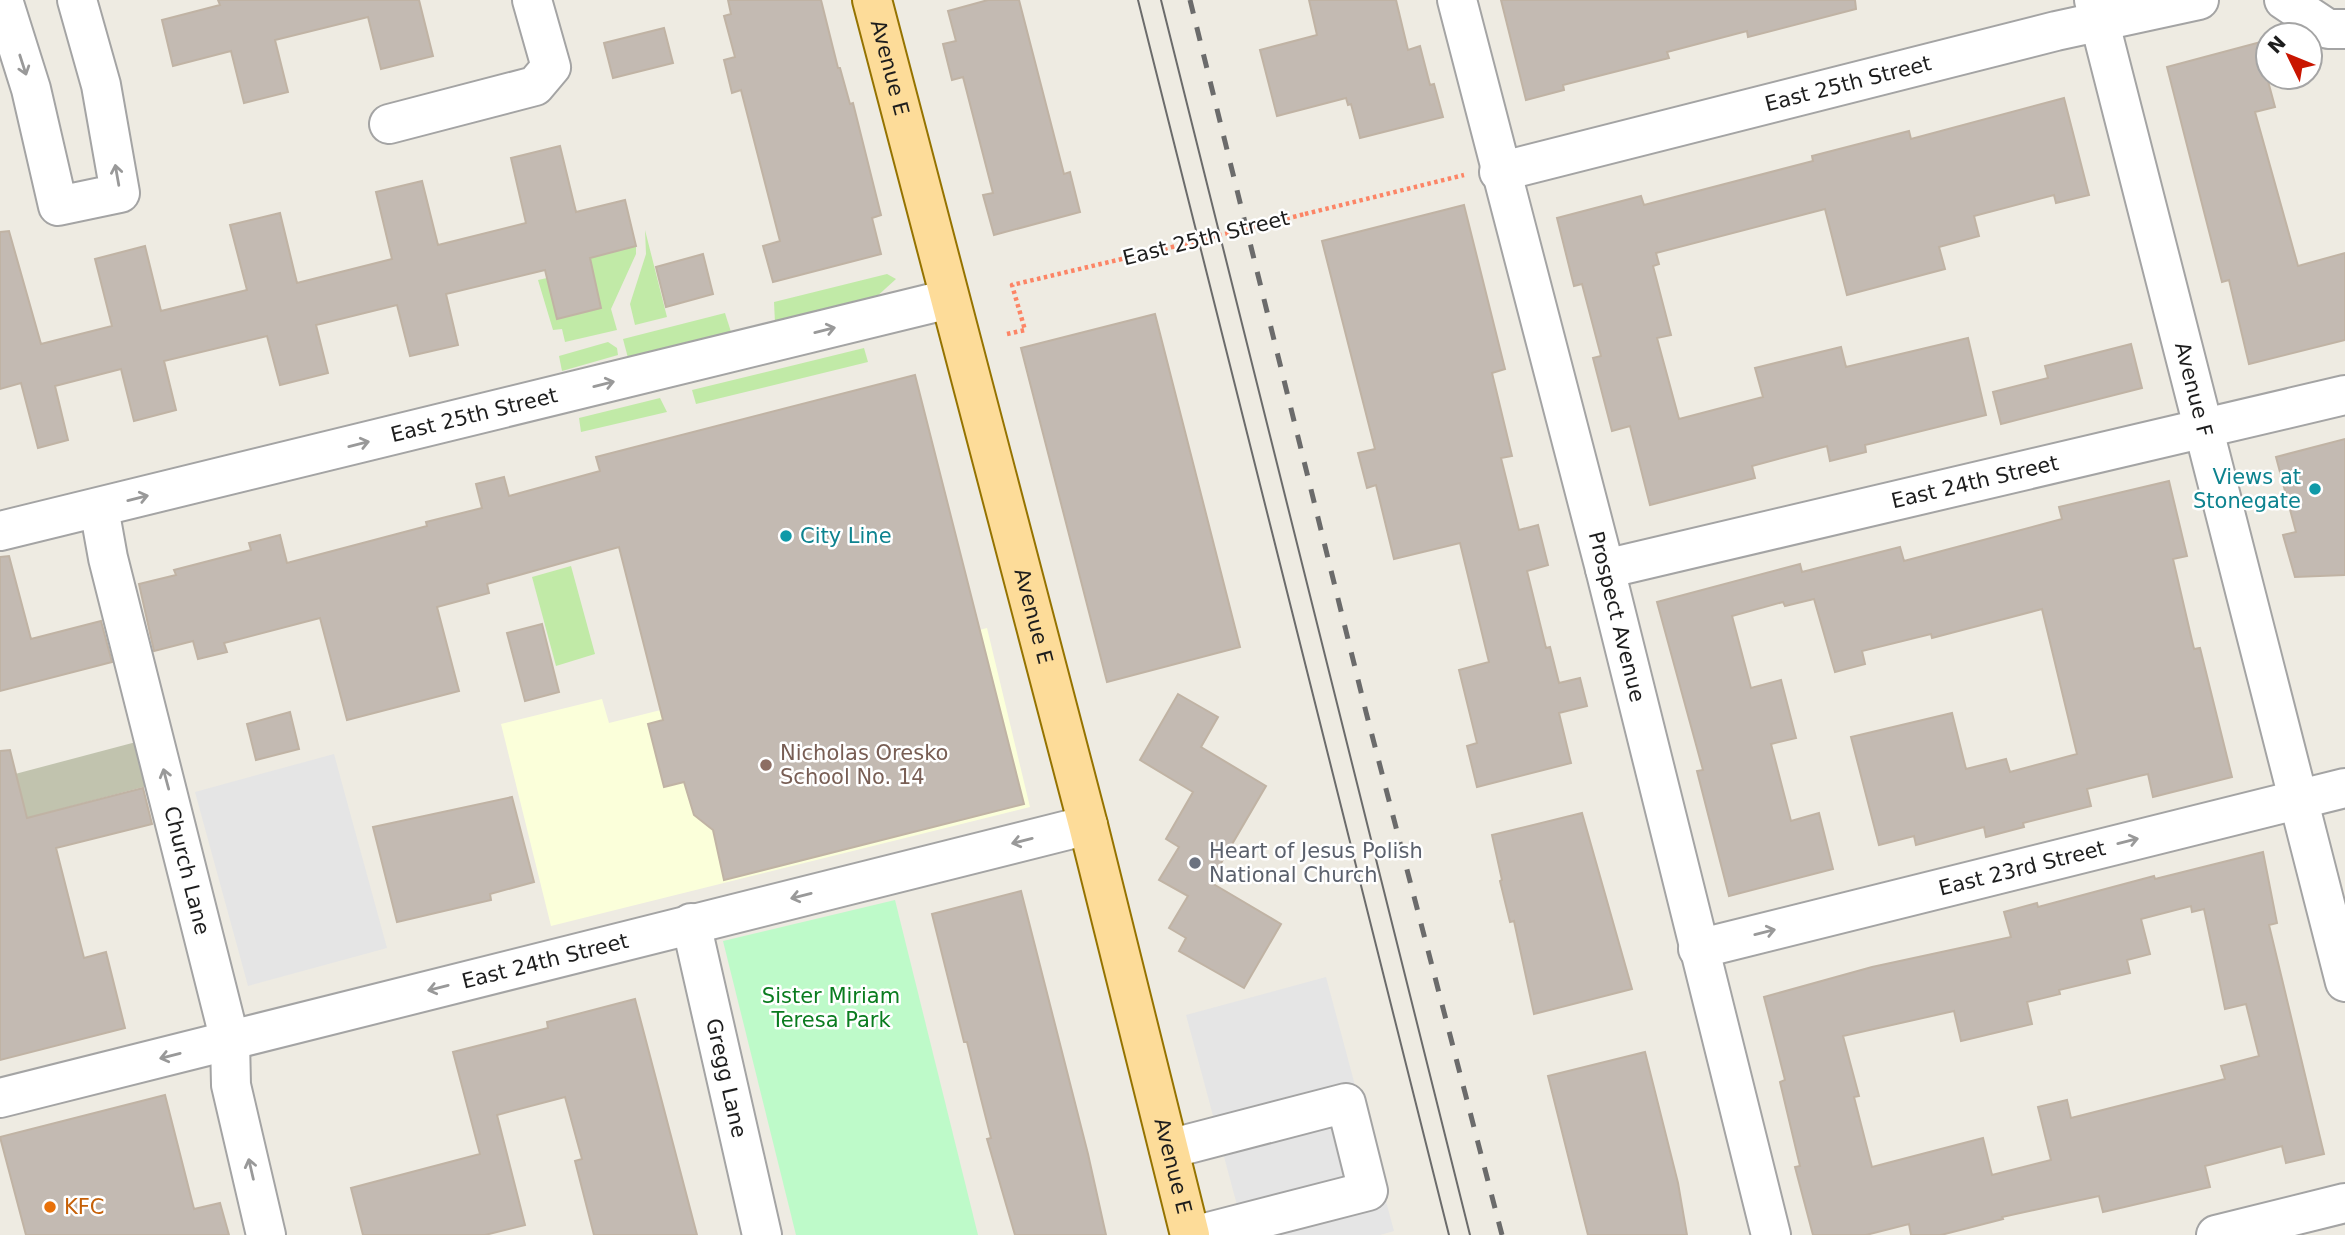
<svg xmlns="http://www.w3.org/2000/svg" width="2345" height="1235" font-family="'DejaVu Sans',sans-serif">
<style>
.education{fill:#fbffda}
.construction{fill:#c1c3ae}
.grass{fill:#c1eaa7}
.park{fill:#befac9}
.parking{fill:#e5e5e5}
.building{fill:#c3bab2;stroke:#c0b3a4;stroke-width:2;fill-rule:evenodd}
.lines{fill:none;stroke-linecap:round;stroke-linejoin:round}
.minor-casing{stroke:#a4a4a4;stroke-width:42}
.major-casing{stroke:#957300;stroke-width:42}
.path{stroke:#fc8566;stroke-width:4.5;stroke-dasharray:3.5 3.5;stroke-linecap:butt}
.minor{stroke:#fff;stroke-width:38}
.major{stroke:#fddc99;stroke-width:38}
.tram{stroke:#6b6b6b;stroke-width:2}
.rail{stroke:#6b6b6b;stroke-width:5;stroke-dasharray:14 14;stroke-linecap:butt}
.path-bridge{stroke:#fc8566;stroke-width:4.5;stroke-dasharray:3.5 3.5;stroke-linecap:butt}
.oneway{stroke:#999}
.culture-dot{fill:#0f9aa8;stroke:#fff;stroke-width:2.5}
.education-dot{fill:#8d6e63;stroke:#fff;stroke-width:2.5}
.worship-dot{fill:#6b7280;stroke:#fff;stroke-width:2.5}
.food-dot{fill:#e8710a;stroke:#fff;stroke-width:2.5}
.labels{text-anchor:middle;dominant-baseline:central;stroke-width:5;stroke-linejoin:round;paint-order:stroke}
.street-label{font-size:21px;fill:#1d1d1d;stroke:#fff}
.culture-label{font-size:21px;fill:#0d838f;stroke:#fff;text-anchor:end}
.education-label{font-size:21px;fill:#785e54;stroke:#fff;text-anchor:start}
.worship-label{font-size:21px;fill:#5b616d;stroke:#fff;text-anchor:start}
.park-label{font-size:21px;fill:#0a7c1f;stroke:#fff}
.food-label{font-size:21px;fill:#c56008;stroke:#fff;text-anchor:start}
</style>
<rect width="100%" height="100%" fill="#eeebe2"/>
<!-- education -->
<polygon class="education" points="987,628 1030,807 551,926 501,724 602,699 609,723"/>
<!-- construction -->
<polygon class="construction" points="136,742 147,786 0,825 0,778"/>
<!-- grass -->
<g class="grass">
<polygon points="645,230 667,317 635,325 630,304 646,254"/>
<polygon points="636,246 636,254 611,309 617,330 565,342 562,329 553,330 538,280 547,278 557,318 601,308 590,258"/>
<polygon points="887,274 896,279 874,299 775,323 774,302"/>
<polygon points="725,313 731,332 628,358 623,339"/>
<polygon points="608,342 617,348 618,355 562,371 559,356"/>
<polygon points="864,348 868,362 696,404 692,390"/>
<polygon points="660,398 667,412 581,432 579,418"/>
<polygon points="571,566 595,654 556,666 532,577"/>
</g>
<!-- park -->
<polygon class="park" points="895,900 978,1235 796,1235 723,941"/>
<!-- parking -->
<g class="parking">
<polygon points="334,754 387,948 248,986 195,792"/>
<polygon points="1326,977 1394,1231 1380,1235 1245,1235 1186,1015"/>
</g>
<!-- building -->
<g class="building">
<polygon points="218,0 419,0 433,56 381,69 368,17 275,40 288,92 244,103 231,51 173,66 162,20 220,5"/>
<polygon points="728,0 821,0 838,68 840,68 850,104 853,103 881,215 872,218 881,254 773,282 763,246 780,241 741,90 732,93 724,60 735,57 724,16 731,14"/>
<polygon points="988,0 1019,0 1064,174 1070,172 1080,212 994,235 983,195 993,193 963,77 952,80 943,44 956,41 948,11"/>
<polygon points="1309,0 1396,0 1408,50 1420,46 1430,85 1434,84 1443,117 1360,138 1351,104 1348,105 1346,98 1277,116 1260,50 1317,35"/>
<polygon points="1501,0 1855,0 1856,9 1748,37 1747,31 1667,52 1669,58 1563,85 1564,90 1526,100"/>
<polygon points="664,28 673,63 613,78 604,43"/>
<polygon points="2268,40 2268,81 2275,107 2255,112 2298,266 2345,253 2345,340 2249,364 2229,280 2222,282 2167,67"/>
<polygon points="2064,98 2089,195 2056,203 2054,195 1974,216 1979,236 1939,247 1945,269 1847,295 1825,209 1656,253 1659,264 1653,266 1671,335 1657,338 1679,419 1763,397 1755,368 1841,347 1846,367 1968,338 1986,415 1865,445 1866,452 1830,461 1827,446 1752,466 1755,478 1650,505 1630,426 1612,431 1593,358 1601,356 1582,284 1574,286 1557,218 1641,196 1644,205 1813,161 1812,156 1909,131 1911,139"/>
<polygon points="560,146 576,212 625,200 636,246 590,258 601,308 557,319 545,270 446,294 458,345 410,356 397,305 316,325 328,373 280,385 267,336 164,361 176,410 134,421 121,369 55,386 68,440 38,448 21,383 0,389 0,232 9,231 41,344 112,326 95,259 145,246 161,311 247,290 230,225 280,213 297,283 392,259 376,192 422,181 438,245 526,223 511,158"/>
<polygon points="1464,205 1505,369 1492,373 1512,456 1501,458 1519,530 1538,525 1548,565 1527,571 1546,648 1550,647 1559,683 1580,678 1587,706 1559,713 1571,763 1477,787 1467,746 1477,743 1459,670 1489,662 1460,543 1394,559 1376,485 1367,488 1358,453 1375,449 1322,241"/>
<polygon points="703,254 713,294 666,307 656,267"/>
<polygon points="1155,314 1240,647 1107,682 1021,348"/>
<polygon points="2131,344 2142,388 2001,424 1993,392 2048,378 2045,366"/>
<polygon points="915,375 1024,804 724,880 713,830 694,815 684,782 664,787 648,724 663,720 619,547 487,584 489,593 437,607 459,691 347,720 320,618 224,643 227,652 198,659 193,641 154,651 139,584 176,575 174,570 251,550 249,543 280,535 287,563 427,526 426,522 482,508 476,484 504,477 509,496 600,471 596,457"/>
<polygon points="2345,439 2345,575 2295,577 2283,535 2296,532 2276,457"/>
<polygon points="2169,481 2187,556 2173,559 2194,649 2200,648 2232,777 2153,797 2148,774 2139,776 2087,789 2091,806 2023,823 2024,827 1986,837 1984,827 1916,845 1914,836 1879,845 1851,737 1952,713 1966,769 2006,759 2010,772 2077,754 2042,609 1932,638 1931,634 1862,651 1865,664 1835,672 1814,599 1785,606 1783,602 1732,616 1751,688 1781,680 1796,738 1771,744 1791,821 1819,813 1833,869 1729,896 1697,771 1703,770 1657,602 1800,564 1802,572 1900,547 1904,561 2062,519 2059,507"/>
<polygon points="9,556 31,639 101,621 112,662 0,691 0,557"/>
<polygon points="542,624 559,692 525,701 507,633"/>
<polygon points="1178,694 1218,717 1201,747 1266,786 1210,882 1281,924 1244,988 1179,951 1186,938 1169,928 1188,896 1159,880 1179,847 1166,839 1193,792 1140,760"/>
<polygon points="290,712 299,749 256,760 247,724"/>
<polygon points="10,750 27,818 143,788 152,824 56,848 84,958 106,952 125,1028 0,1060 0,751"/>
<polygon points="512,797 534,882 490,894 491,900 397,922 373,827"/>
<polygon points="1582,813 1632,989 1534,1014 1514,921 1510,922 1500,881 1502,880 1492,835"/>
<path d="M2263,852L2277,923L2269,925L2324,1154L2286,1163L2282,1146L2205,1166L2210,1187L2103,1212L2099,1196L2002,1217L2003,1219L1941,1235H1911L1909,1224L1866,1235H1813L1795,1167L1800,1166L1780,1082L1785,1080L1764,997L1872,967L2011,937L2004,912L2037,903L2038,907L2154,876L2155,879ZM2191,906L2192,912L2204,909L2225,1009L2246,1004L2259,1056L2221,1066L2225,1079L2071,1118L2067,1100L2038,1107L2051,1160L1992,1175L1983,1138L1872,1167L1854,1097L1859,1096L1843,1036L1954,1011L1961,1041L2032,1024L2027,1002L2060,994L2059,990L2130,973L2127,960L2150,954L2141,919Z"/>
<polygon points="1021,891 1088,1154 1106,1235 1015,1235 987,1139 991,1138 980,1095 967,1042 964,1042 932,914"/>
<polygon points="635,999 697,1235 594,1235 575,1161 582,1159 565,1097 497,1115 525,1225 485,1235 363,1235 351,1188 480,1154 453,1052 548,1028 547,1022"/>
<polygon points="1645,1052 1678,1183 1687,1235 1588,1235 1548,1076"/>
<polygon points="165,1095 194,1209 220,1203 229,1235 26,1235 0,1137"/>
</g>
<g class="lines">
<defs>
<g id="minor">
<polyline points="3,0 31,89 58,206 120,193 101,85 77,0"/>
<path id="s1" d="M1457,0L1605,569L1771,1235"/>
<path id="s2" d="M2094,0L2345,982"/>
<polyline points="2284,0 2328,29 2345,29"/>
<polyline points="389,124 535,86 551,67 532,0"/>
<path id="s3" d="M1499,172L2056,31L2199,0"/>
<path id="s4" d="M99,508L108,558L230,1041L231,1085L266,1235"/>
<path id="s5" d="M0,531L949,299"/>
<path id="s6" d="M1605,569L2345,395"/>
<path id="s7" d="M691,923L762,1235"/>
<path id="s8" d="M1698,949L2345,788"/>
<path id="s9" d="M0,1098L1088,825"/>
<polyline points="1169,1149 1346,1103 1368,1191 1197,1235"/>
<polyline points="2216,1235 2345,1203"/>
</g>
<g id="major">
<path id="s10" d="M872,0L1088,825L1190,1235"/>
</g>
</defs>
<!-- minor casing -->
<use href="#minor" class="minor-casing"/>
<!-- major casing -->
<use href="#major" class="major-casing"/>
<!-- path -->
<g class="path">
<polyline points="1305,214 1464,175"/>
<polyline points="1007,334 1025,330 1012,285 1164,249"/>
</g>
<!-- minor -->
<use href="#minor" class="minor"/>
<!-- major -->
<use href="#major" class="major"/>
<!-- tram -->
<g class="tram">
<polyline points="1138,0 1449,1235"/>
<polyline points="1161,0 1470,1235"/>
</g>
<!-- rail -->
<polyline class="rail" points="1190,0 1366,712 1502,1235"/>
<!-- path-bridge -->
<polyline class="path-bridge" points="1164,249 1305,214"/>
</g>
<!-- one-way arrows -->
<defs><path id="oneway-shaft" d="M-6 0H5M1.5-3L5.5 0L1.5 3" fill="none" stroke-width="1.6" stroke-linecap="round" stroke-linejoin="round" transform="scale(1.75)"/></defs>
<g class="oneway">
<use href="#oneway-shaft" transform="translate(23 65) rotate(72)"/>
<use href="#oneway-shaft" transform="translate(117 175) rotate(-100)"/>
<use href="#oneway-shaft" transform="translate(825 330) rotate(-14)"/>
<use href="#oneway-shaft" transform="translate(604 384) rotate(-14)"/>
<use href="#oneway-shaft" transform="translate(359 444) rotate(-14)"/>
<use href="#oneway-shaft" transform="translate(138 498) rotate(-14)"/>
<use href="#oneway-shaft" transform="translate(166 779) rotate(-105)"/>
<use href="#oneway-shaft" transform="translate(1022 841) rotate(166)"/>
<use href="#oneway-shaft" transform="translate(2128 841) rotate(-14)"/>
<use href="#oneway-shaft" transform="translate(801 896) rotate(166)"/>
<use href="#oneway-shaft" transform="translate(1765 932) rotate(-14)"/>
<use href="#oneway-shaft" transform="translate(438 988) rotate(166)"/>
<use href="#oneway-shaft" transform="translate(170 1056) rotate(166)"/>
<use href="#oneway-shaft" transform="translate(251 1169) rotate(-103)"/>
</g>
<!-- markers -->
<g class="culture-dot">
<circle cx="2315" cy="489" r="7"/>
<circle cx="786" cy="536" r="7"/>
</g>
<circle class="education-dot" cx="766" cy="765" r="7"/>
<circle class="worship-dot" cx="1195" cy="863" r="7"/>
<circle class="food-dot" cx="50" cy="1207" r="7"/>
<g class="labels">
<!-- street labels -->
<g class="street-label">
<text stroke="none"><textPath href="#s10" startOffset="70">Avenue E</textPath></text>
<text stroke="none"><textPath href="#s3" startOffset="360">East 25th Street</textPath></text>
<text transform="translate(1206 238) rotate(-14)">East 25th Street</text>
<text stroke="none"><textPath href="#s2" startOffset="402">Avenue F</textPath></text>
<text stroke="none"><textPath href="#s5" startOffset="488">East 25th Street</textPath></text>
<text stroke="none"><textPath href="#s6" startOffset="380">East 24th Street</textPath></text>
<text stroke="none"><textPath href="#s10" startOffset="637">Avenue E</textPath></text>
<text stroke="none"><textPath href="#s1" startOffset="637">Prospect Avenue</textPath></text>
<text stroke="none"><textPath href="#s8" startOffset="334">East 23rd Street</textPath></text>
<text stroke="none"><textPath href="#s4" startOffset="373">Church Lane</textPath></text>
<text stroke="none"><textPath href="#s9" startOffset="562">East 24th Street</textPath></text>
<text stroke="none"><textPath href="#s7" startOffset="159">Gregg Lane</textPath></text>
<text stroke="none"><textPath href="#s10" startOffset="1204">Avenue E</textPath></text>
</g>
<!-- culture labels -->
<g class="culture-label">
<text x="2301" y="477">Views at<tspan x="2301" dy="24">Stonegate</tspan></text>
<text x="800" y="536" text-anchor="start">City Line</text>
</g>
<!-- education labels -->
<g class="education-label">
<text x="780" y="753">Nicholas Oresko<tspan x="780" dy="24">School No. 14</tspan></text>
</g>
<!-- worship labels -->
<g class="worship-label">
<text x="1209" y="851">Heart of Jesus Polish<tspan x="1209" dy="24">National Church</tspan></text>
</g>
<!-- park labels -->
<g class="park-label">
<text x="831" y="996">Sister Miriam<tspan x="831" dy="24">Teresa Park</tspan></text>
</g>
<!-- food labels -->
<g class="food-label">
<text x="64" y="1207">KFC</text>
</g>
</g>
<!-- north arrow -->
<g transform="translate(2289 56) rotate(313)"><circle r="33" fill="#ffffff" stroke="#a5a5a5" stroke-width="2"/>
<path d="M0-5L12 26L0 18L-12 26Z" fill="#c91500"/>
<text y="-10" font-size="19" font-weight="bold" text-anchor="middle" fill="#1d1d1d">N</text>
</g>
</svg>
